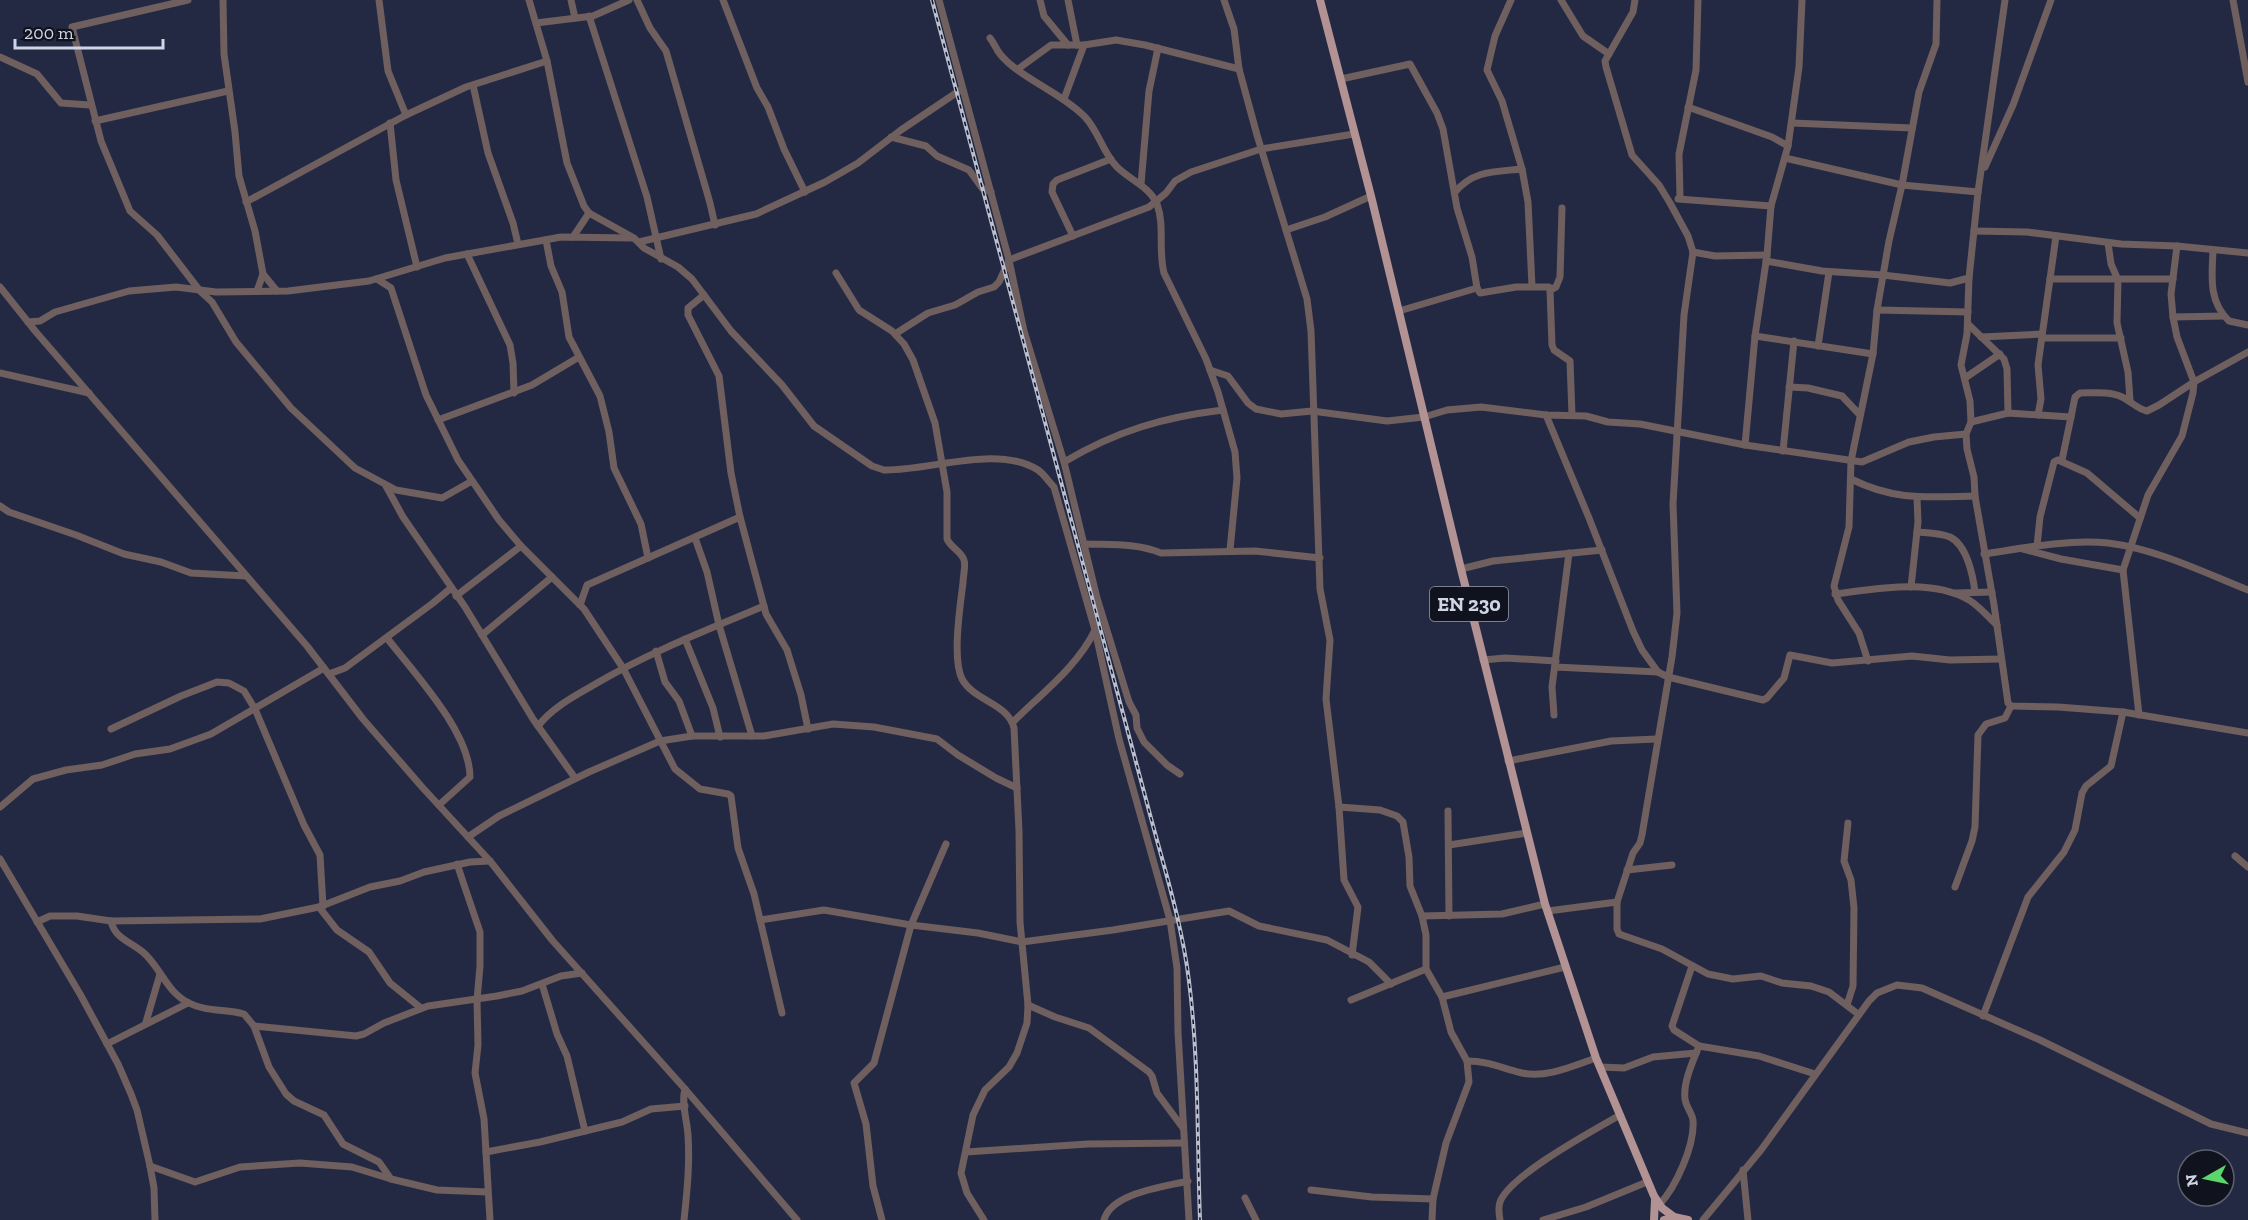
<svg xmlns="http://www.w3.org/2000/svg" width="2248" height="1220" font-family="'Zilla Slab',serif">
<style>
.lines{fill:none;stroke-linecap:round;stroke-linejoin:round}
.minor{stroke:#6f5f5f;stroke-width:7}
.major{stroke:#b29292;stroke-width:8}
.rail-casing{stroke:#b9bed0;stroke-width:4}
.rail{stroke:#10131e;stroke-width:1.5;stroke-dasharray:4.5;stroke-linecap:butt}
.labels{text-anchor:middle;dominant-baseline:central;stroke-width:6;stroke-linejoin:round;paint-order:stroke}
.shield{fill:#10131e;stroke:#969baa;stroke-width:1.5}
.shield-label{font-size:20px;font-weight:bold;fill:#d0d5e6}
</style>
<rect width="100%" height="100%" fill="#232942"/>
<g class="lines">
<!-- minor -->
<g class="minor">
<polyline points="188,0 72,27 101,141 130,211 157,235 200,291 212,302 236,342 291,408 355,468 396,490 442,498 472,481"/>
<polyline points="223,0 224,54 235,132 239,176 255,231 263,274 277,291"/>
<polyline points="379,0 388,71 406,115"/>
<path d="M529,0L547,61L567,163L584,206L589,213L634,238L644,248L678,267L692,279L731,331L782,385L814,426L872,466L884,470C930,471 997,444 1038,470C1044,474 1049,482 1054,487L1095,630L1119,739L1170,920L1177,968L1178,1032L1189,1220"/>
<polyline points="571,0 575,18"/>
<polyline points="637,0 650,28 666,51 710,203 715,225"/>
<polyline points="723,0 757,88 768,107 784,149 805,192"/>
<polyline points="939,0 1009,260 1024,331 1064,462 1097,598 1129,702 1136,715 1137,728 1144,742 1167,765 1180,774"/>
<polyline points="1040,0 1044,16 1068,45"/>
<polyline points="1068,0 1077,45"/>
<polyline points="1224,0 1234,29 1239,69 1257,135 1307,299 1311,331 1320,589 1330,640 1326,699 1339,807 1344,880 1358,907 1352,955"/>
<polyline points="1511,0 1495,36 1487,70 1502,101 1522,169 1528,202 1532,286"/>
<polyline points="1561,0 1583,36 1609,54"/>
<polyline points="2005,0 1978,192 1969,278 1967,334 1961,365 1970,401 1971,422 1966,434 1967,449 1974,477 1975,496 1994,605 2008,703 2011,706 2058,707 2123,712 2248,733"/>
<polyline points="2233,0 2248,82"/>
<polyline points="589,16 647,197 661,259"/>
<polyline points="536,23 593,16 629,0"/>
<path d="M990,38C994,43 996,49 1000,54C1018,77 1062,93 1085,117C1099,132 1103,153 1117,167C1130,180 1149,186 1157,204C1165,226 1158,250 1164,273L1206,359L1218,392L1235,452L1237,478L1230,550"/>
<polyline points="0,57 37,74 61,103 90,105"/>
<polyline points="1018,69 1051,45 1084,45 1116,40 1145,45 1239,69"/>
<polyline points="1341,79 1410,64 1437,113 1443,129 1457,208 1472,257 1477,288 1399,311"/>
<polyline points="473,85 488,153 513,223 518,244"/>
<polyline points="1064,99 1084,45"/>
<polyline points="1688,107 1772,137 1788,146"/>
<polyline points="95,121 228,91"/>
<polyline points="390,123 396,180 417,267"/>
<polyline points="1792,123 1912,128"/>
<polyline points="891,137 926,146 937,156 969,170 982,188 991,192"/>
<polyline points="1785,158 1902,185 1978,192"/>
<polyline points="1985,167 2013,105 2051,0"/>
<polyline points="1141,184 1149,91 1158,48"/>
<path d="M1455,192C1474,170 1494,172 1522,169"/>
<polyline points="1680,198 1679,154 1696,70 1698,0"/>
<polyline points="1678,199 1771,206"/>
<polyline points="246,202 406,115 466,87 547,61"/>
<polyline points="1286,230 1325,217 1371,196"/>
<polyline points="1974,231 2027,232 2121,244 2177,246 2248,253"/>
<polyline points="1073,236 1052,192 1053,184 1057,180 1111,159"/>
<polyline points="573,237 589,213"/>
<polyline points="546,240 551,266 562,292 569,337 600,396 609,432 614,468 641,524 648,558"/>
<polyline points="639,242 756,214 825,182 858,163 901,130 962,89"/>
<polyline points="2108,243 2111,264 2118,280 2117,323 2128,372 2130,400"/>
<path d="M2213,250C2212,276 2208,301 2229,321L2248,325"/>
<polyline points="1693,252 1715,256 1767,255"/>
<polyline points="467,254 510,345 513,363 514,393"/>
<polyline points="1766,261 1822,271 1883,275 1950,283 1969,278"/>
<path d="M836,273L859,310L892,331L904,344L913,360L935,423L947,492V539C951,548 961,551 964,560C966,566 963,576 963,583C960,606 952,659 962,679C974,701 1008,703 1014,728L1019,831L1020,922L1028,1005L1027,1023L1017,1053L1009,1067L985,1090L973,1115L961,1173L967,1193L984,1220"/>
<polyline points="377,279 391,288 426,395 458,460 499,520 521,546 584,609 623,668 675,769 700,789 728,794 731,796 738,848 754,894 782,1013"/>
<polyline points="2050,279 2173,279"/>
<polyline points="0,287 36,332 307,646 363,719 422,787 490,861 552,940 685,1089 797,1220"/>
<polyline points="1477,288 1480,293 1516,287 1549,287 1550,290 1552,345 1554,350 1570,361 1572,415"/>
<polyline points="1550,290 1556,287 1560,277 1562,208"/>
<polyline points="257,291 263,274"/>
<polyline points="704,295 688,308 688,315 719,376 731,473 740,517 766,614 787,650 801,695 808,729"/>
<polyline points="1877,310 1968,312"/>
<polyline points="2173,317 2224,316"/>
<polyline points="28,322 40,321 55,312 129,291 176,287 216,292 288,291 369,281 445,258 561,237 632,238"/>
<polyline points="1968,324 2004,359 2007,369 2008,413"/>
<polyline points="895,334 928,313 955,305 978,292 994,287 999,282 1009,260 1149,207 1166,193 1175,181 1191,172 1261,149 1354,134"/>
<polyline points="1755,336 1873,354"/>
<polyline points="1981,337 2042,334"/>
<polyline points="2042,338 2121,338"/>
<polyline points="1818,346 1829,272"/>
<polyline points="1210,370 1228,376 1248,403 1256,409 1281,414 1312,411 1387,421 1424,417 1447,410 1481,407 1546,415 1586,416 1608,422 1640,424 1745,445 1862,462 1909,442 1934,437 1966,434"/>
<polyline points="0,373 89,393"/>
<polyline points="1965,378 2000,354"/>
<polyline points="1789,387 1808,388 1842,396 1859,414"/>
<polyline points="1546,415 1589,518 1633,631 1642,650 1658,672 1668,677 1763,700 1767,698 1784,678 1790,655 1832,663 1912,656 1950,660 2001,659"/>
<polyline points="2038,415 2041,399 2038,365 2056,236"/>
<polyline points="438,420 532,385 579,357"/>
<path d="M1971,422L2008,413L2071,417L2075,397L2080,393C2093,393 2109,391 2122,397C2131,401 2137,409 2147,411L2159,405L2194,382L2248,352"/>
<polyline points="1745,445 1755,336 1767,255 1771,206 1788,146 1799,67 1802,0"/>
<polyline points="1783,451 1794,341"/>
<polyline points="2062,460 2071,417"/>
<path d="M1064,462C1116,431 1164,417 1223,410"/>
<path d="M1851,479C1895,501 1927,497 1975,496"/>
<polyline points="386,486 403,517 465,607 533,719 575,778"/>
<polyline points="0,506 9,512 76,535 124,554 161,562 191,573 246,576"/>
<path d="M1917,532C1928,533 1940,533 1950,537C1967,545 1973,576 1975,592"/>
<polyline points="695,538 707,572 719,625 752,736"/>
<path d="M1085,544C1112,545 1136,543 1161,553L1255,551L1320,558"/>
<polyline points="2037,546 2040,517 2053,466 2054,462 2058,460 2087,473 2140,518"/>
<polyline points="2023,549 2061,559 2123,570"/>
<path d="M1984,554C2024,548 2068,539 2108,543C2157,549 2203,572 2248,590"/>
<polyline points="1461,569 1493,561 1602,550"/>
<polyline points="1911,587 1918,522 1917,498"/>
<polyline points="1955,593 1992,592"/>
<path d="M1835,594C1876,589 1931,578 1969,600C1979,606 1988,617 1997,625"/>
<polyline points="456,596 521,546"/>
<polyline points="580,605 587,585 740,517"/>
<polyline points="482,635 552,577"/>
<path d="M387,638C414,673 470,732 470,777L439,805"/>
<polyline points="685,639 713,708 720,737"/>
<polyline points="656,651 665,682 679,701 692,736"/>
<polyline points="1483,660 1505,658 1556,661"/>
<polyline points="1868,661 1859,633 1838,600 1834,586 1849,527 1851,461 1873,354 1877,310 1889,241 1902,185 1919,92 1936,44 1937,0"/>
<polyline points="1555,667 1658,672"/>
<polyline points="329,674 345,668 433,603 451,588"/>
<polyline points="1554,715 1552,687 1569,553"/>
<polyline points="2139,715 2123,570 2148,495 2182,436 2193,393 2194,382 2177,337 2173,317 2171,294 2177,246"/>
<path d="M1013,722C1041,694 1078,666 1095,630"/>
<path d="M538,726C554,706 575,696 597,683C650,652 707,630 764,606"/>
<polyline points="111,729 181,696 217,682 229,683 244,691 255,709 304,825 320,855 323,906"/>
<polyline points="1508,761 1611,741 1657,739"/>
<polyline points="0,807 33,779 66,770 102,765 135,754 170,749 211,734 324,668"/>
<polyline points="1339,807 1380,810 1397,816 1403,822 1409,857 1410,886 1422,916 1426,935 1426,969 1442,997 1451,1032 1467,1061 1469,1082 1446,1143 1433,1199 1432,1220"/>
<polyline points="1448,811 1449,916"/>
<polyline points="468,837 499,816 589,772 660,741 692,736 764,736 833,724 874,727 937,739 958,755 996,778 1017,788"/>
<polyline points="1449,845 1527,833"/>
<polyline points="2235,856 2248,867"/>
<polyline points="0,859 80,994 118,1064 131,1094 137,1110 150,1166 154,1188 155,1220"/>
<polyline points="457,864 480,932 480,966 477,1000 478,1045 475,1073 484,1119 490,1220"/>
<polyline points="1627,870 1672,865"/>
<polyline points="1955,887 1972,841 1975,827 1978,735 1986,724 2005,718 2011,706"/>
<polyline points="1617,902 1617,929 1619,934 1662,949 1708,974 1733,979 1761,976 1782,983 1811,986 1829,992 1858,1014"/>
<polyline points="319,907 337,930 369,952 390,983 421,1008"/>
<polyline points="1548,911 1617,902 1633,853 1640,843 1642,835 1672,657 1677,613 1673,504 1684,315 1693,252 1688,236 1670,203 1659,185 1632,155 1606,67 1605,61 1633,12 1635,0"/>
<polyline points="1422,916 1502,914 1545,904"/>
<polyline points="760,920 824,910 911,925 978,933 1022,942 1113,930 1229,911 1259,926 1327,940 1369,962 1391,984"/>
<path d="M111,921C115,940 133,942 146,955C162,971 168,993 189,1003C206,1012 226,1009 244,1014L254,1026L269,1067L286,1094L294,1101L324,1115L343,1144L379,1162L391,1179L437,1190L487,1192"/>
<polyline points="37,922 50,916 77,916 111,921 260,919 319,907 370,887 400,881 424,872 470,862 490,861"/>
<polyline points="542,984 557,1034 567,1056 585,1131"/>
<polyline points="1442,997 1565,967"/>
<polyline points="1351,1000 1426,969"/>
<polyline points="1028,1005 1055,1017 1089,1028 1149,1072 1152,1076 1157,1093 1183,1128"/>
<polyline points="1847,1005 1853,986 1854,908 1851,880 1844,861 1848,823"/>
<polyline points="1983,1016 2028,897 2064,852 2075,830 2082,793 2086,786 2111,766 2123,712"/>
<polyline points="146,1022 160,974"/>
<polyline points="254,1026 356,1036 364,1034 384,1023 428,1006 497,996 522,991 561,976 582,973"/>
<polyline points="107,1044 188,1003"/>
<polyline points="1699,1046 1759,1056 1815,1074"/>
<path d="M1467,1061C1489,1061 1501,1068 1522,1073C1548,1078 1572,1066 1596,1058"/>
<polyline points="1600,1067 1624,1068 1653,1057 1696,1053"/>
<polyline points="486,1152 540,1142 622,1122 651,1109 685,1106"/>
<polyline points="966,1152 1088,1144 1184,1143"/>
<polyline points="150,1166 195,1182 240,1167 300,1163 352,1167 391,1179"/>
<polyline points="1743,1170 1748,1220"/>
<polyline points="1311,1190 1372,1197 1433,1199"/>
<polyline points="1245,1198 1256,1220"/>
<path d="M1659,1205C1676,1187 1695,1145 1693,1120C1692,1113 1686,1107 1685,1099C1683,1082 1693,1061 1699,1046L1674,1030L1672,1026L1692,966"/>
<path d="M684,1220C687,1192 690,1164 688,1135C687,1120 681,1103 685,1089"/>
<polyline points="882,1220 873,1186 866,1124 854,1083 874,1063 911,925 946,844"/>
<path d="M1104,1220C1111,1193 1163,1187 1188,1181"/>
<path d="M1500,1220C1499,1214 1498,1207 1500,1202C1510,1175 1594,1130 1620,1115"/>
<polyline points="1543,1220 1586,1207 1647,1182"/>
<polyline points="1703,1220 1761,1150 1869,1001 1877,993 1897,985 1922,988 2040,1040 2211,1124 2248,1133"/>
</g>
<!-- major -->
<g class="major">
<polyline points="1320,0 1371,196 1461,569 1545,904 1596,1058 1654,1196 1662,1208 1674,1217"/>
<polyline points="1654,1220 1655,1200"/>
<polyline points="1664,1220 1674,1217 1688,1220"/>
</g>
<defs>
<path id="rail" d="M932,0L1148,807C1163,864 1182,923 1189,981C1199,1060 1197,1141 1200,1220"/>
</defs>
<!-- rail casing -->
<use href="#rail" class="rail-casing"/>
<!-- rail -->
<use href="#rail" class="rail"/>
</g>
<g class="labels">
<!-- shield labels -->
<rect class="shield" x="1430" y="587" width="78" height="34" rx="4.5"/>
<g class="shield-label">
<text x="1469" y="604">EN 230</text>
</g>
</g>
<!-- north arrow -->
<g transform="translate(2206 1178) rotate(261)"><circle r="28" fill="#10131e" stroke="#5d616e" stroke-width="1.5"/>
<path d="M0-4.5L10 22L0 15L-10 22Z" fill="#5dd56d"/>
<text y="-9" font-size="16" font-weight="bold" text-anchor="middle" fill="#d0d5e6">N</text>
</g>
<!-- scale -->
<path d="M15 39v9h148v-9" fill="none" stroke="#d0d5e6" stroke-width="3"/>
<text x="24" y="39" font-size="18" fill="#d0d5e6" stroke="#10131e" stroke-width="4.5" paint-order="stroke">200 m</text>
</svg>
